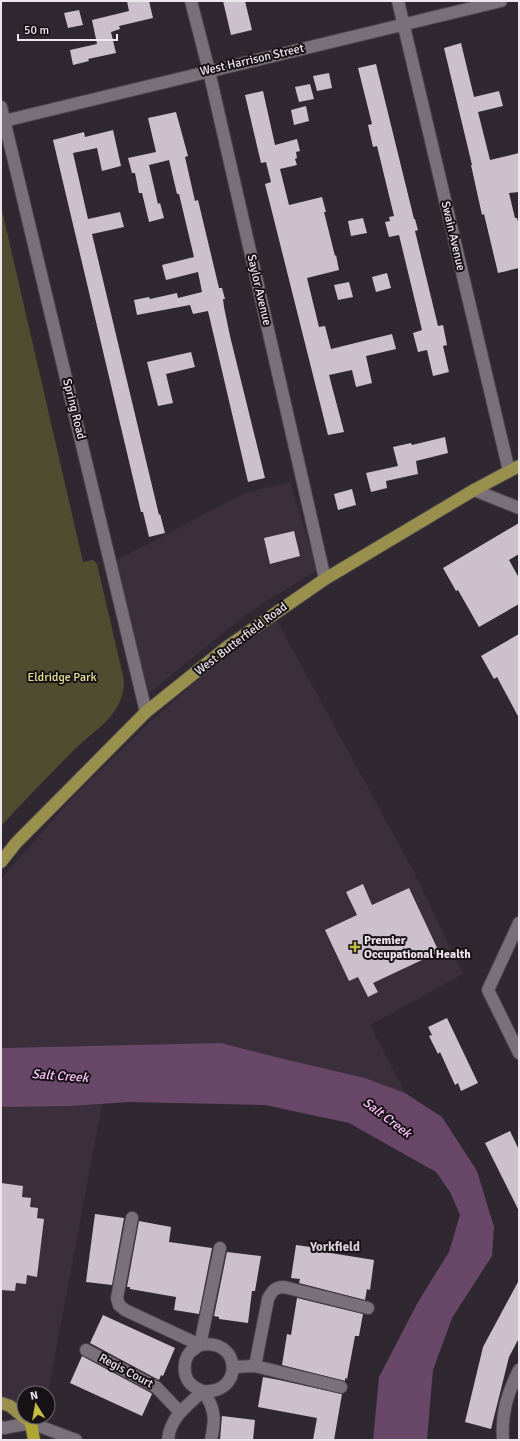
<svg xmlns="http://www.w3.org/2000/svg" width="520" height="1441" font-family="Signika,sans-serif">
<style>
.built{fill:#3c2f3c}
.green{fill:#4f4d2f}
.water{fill:#694769}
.building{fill:#cbc0cb}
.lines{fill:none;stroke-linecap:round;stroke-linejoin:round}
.minor-casing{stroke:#4b444b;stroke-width:14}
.major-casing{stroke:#4b444b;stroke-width:14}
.highway-casing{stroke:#4b444b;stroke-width:14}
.minor{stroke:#7a707a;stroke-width:12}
.major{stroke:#99904e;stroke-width:12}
.highway{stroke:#ada631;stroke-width:12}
.poi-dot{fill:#c4bc3e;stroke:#161216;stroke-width:1.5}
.labels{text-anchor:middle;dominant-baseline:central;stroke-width:4;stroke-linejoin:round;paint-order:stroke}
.street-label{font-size:12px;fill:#ede7ed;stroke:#161216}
.park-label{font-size:12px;fill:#e5e293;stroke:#161216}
.poi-label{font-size:12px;font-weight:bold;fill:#ede7ed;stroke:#161216;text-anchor:start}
.water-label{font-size:13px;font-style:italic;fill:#fcc1fa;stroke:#161216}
.neighbourhood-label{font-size:13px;font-weight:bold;fill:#d9ced8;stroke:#161216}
</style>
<rect width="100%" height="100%" fill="#302830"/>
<!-- built -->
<g class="built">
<polygon points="290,482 317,570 248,613 149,693 115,561 245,493"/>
<polygon points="276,619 414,872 463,974 370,1025 405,1093 365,1078 284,1059 221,1043 1,1048 1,879 74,796 151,721 214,666"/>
<polygon points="102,1104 48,1393 24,1393 24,1406 1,1397 1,1106 5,1107 70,1106"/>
</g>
<!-- green -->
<path class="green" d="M1,206L83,562L93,560L97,564L124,680C124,691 122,699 116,709C106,725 89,735 75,749C50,774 25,800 1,826Z"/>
<!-- water -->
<polygon class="water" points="221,1043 284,1059 365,1078 405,1093 442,1117 477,1171 494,1227 492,1256 452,1318 433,1370 427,1440 373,1440 379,1377 418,1302 449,1252 460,1215 450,1192 436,1172 349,1123 265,1105 129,1102 70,1106 5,1107 1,1106 1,1048"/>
<!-- building -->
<g class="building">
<polygon points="127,1 149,1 153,18 119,26 120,29 111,32 116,53 88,59 89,61 73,65 70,50 97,44 92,20 129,11"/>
<polygon points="223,1 245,1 252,30 231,35"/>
<polygon points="79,10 83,25 68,28 64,13"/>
<polygon points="461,43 474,97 499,91 503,106 478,112 490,160 519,153 519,192 509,193 515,218 517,218 519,226 519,268 498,273 484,214 482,215 471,165 472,165 444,48"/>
<polygon points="376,64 414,219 415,219 418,230 415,231 438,326 443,325 447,345 443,346 449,372 433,376 427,350 418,352 413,333 422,330 399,235 389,237 385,222 390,221 389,217 394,216 377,146 373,147 368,125 372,124 358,68"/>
<polygon points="329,73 332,88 317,91 313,76"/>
<polygon points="310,84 314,99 299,102 295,87"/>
<polygon points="263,91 275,145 297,139 300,151 296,152 297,158 295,159 297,165 280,169 289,205 322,197 326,212 324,212 335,256 336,255 339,270 307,278 319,327 325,326 331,349 392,334 396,349 366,356 372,383 356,387 352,370 329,375 344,432 328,435 265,184 271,182 266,162 261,163 245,95"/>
<polygon points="306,106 309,121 294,125 291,110"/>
<polygon points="176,112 188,156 185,157 195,201 198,200 219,288 222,288 225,299 223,299 224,307 230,336 265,478 248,482 208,311 193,314 190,305 137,315 134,300 149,297 150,299 177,293 178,298 202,292 198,272 166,280 162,265 194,257 179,194 177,194 169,160 149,165 158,204 160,203 164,218 149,222 142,193 139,193 135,173 132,173 128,158 156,152 148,118"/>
<polygon points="113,130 121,166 102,171 97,148 73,153 88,219 120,212 124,227 92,234 159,515 160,514 165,533 149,537 143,512 141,512 53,140 84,132 85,137"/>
<polygon points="363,218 367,233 351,236 348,221"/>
<polygon points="387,273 391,288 376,292 372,277"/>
<polygon points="349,282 353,297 338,300 334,285"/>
<polygon points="191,352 195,367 166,374 173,403 158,406 147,362"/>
<polygon points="445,437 448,453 416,461 418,474 386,481 387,488 371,492 366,473 398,466 393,447 411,443 412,445"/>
<polygon points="352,489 356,505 338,510 334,494"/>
<polygon points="519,523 519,554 509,560 519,578 519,604 479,627 458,590 456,591 443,568"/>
<polygon points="294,531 300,556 270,564 264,538"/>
<polygon points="519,634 519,718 497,677 494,679 481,656"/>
<polygon points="363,884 372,905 409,888 439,952 373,983 378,992 368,997 358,977 349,981 325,930 357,915 346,892"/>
<polygon points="447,1018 478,1083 461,1091 458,1083 455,1085 440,1052 438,1054 429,1036 432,1035 428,1027"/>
<polygon points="510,1131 519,1150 519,1211 485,1143"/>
<polygon points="1,1183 23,1186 22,1197 31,1198 30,1207 38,1208 37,1218 44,1219 37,1277 27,1275 26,1284 16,1283 15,1291 1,1290"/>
<polygon points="95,1214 124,1218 112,1285 86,1282"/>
<polygon points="139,1221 171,1227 169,1242 212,1248 199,1314 174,1310 176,1297 130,1289 130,1287 127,1287"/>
<polygon points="296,1245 318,1248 318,1251 374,1260 370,1290 367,1289 365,1300 299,1283 300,1279 291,1278"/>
<polygon points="227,1252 261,1256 255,1291 252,1291 248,1323 219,1319 219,1317 214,1316"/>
<polygon points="519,1280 519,1338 509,1357 491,1429 465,1422 483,1347"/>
<polygon points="297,1298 363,1314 359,1336 355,1336 347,1379 345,1378 345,1381 282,1365 287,1334 291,1335"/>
<polygon points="103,1315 175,1348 163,1376 161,1375 159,1380 90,1343"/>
<polygon points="82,1356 151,1393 152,1394 142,1416 70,1383"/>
<polygon points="263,1377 279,1380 342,1394 334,1440 313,1440 317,1418 258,1407"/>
<polygon points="222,1416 255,1420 253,1440 220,1440"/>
</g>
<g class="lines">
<defs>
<g id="minor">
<polyline points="191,1 209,71 325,579"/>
<polyline points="398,1 509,471"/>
<polyline points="1,107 146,712"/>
<polyline points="4,121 501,1"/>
<polyline points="474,490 519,508"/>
<polyline points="519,923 488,990 519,1053"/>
<path d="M132,1218L117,1298L119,1305L125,1310L200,1345C242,1337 244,1395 203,1391C187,1406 170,1417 168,1440"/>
<polyline points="86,1350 156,1387 180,1412"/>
<path d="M255,1366L268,1299C272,1291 275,1287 284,1287L368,1308"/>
<polyline points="233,1367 255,1366 341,1387"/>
<polyline points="1,1427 4,1428 31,1423 76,1440"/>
<path d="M211,1440C215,1421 216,1409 204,1393C201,1389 197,1389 193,1386C183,1379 182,1362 190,1352C193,1350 197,1347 200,1345L220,1248"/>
<path d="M503,1440C501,1414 507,1394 519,1370"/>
</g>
<g id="major">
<polyline points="1,862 16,843 146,712 227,647 270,617 325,579 474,490 519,466"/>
<polyline points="1,1403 10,1406 31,1423"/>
</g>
<polyline id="highway" points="31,1423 34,1440"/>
</defs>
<!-- minor casing -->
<use href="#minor" class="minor-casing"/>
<!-- major casing -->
<use href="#major" class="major-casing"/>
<!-- highway casing -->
<use href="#highway" class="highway-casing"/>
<!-- minor -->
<use href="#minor" class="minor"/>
<!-- major -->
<use href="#major" class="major"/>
<!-- highway -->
<use href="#highway" class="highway"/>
</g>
<!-- markers -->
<path class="poi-dot" d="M353 941h4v4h4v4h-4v4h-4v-4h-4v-4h4z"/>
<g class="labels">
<!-- street labels -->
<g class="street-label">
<text transform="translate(252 60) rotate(-13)">West Harrison Street</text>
<text transform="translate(453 236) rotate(77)">Swain Avenue</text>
<text transform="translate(259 290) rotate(77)">Saylor Avenue</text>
<text transform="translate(74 409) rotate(76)">Spring Road</text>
<text transform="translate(241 639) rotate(-37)">West Butterfield Road</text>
<text transform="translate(126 1371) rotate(28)">Regis Court</text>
</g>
<!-- park labels -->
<g class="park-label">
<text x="62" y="677">Eldridge Park</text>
</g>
<!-- poi labels -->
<g class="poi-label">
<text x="364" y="940">Premier<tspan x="364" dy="14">Occupational Health</tspan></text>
</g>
<!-- water labels -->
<g class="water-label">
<text transform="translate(60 1076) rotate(4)">Salt Creek</text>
<text transform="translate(387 1118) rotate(37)">Salt Creek</text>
</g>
<!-- neighbourhood labels -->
<g class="neighbourhood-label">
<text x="335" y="1247">Yorkfield</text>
</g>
</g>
<!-- border -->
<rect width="520" height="1441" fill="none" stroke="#ede7ed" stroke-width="4"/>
<!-- north arrow -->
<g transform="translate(36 1405) rotate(349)"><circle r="19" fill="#161216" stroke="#6c676c"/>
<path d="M0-3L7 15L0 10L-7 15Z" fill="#c4bc3e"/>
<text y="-6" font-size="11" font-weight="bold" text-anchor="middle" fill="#ede7ed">N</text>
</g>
<!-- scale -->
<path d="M18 34v6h99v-6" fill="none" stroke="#ede7ed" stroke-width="2"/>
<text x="24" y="34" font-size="12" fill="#ede7ed" stroke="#161216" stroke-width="3" paint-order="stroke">50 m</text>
</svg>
